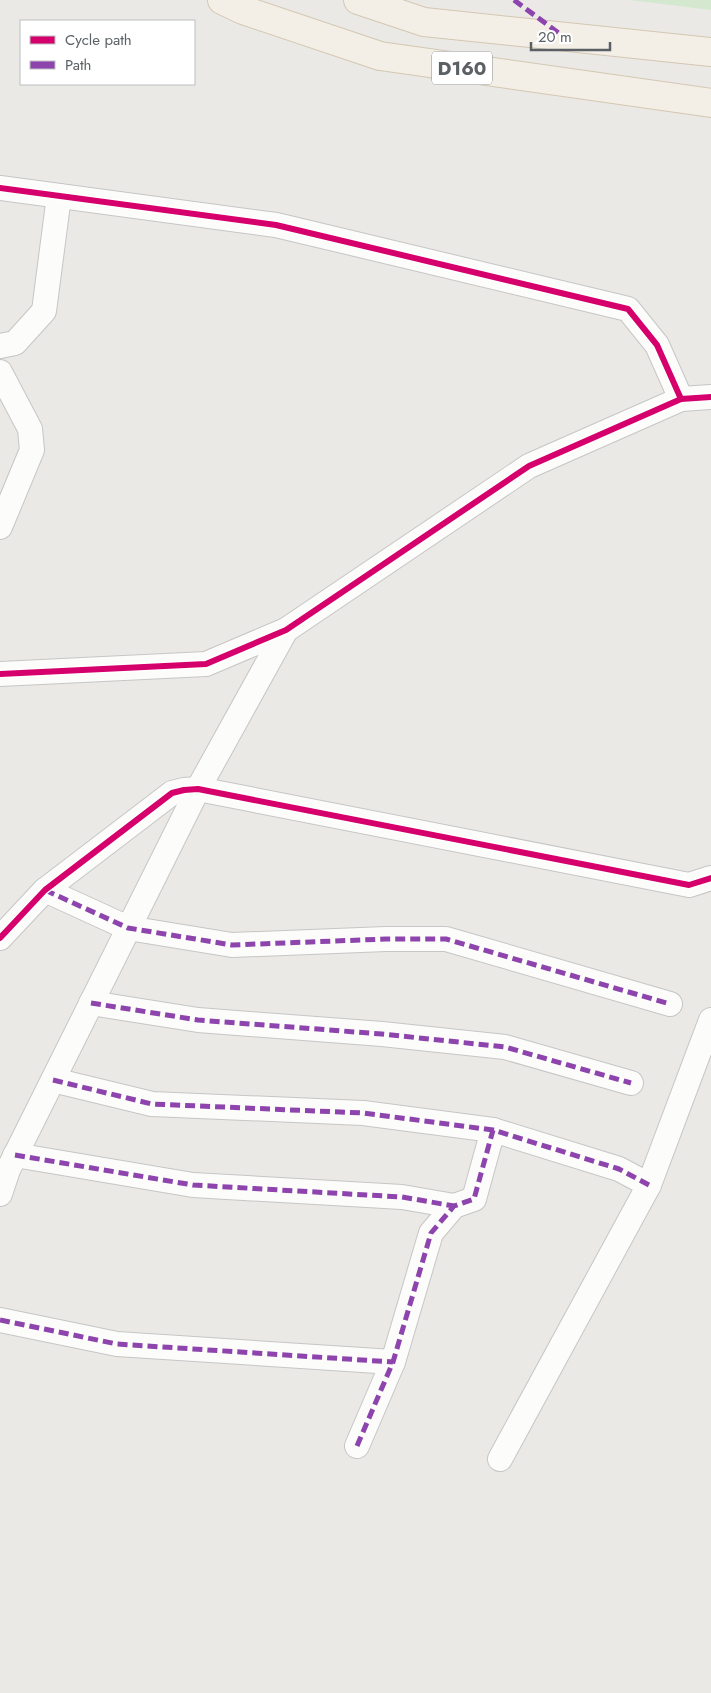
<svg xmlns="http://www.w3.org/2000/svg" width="711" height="1693" font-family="Jost,sans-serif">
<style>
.green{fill:#d4e8cf}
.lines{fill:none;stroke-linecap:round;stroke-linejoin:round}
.minor-casing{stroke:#c6c6c6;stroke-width:26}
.primary-casing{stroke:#d4c7b2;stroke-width:30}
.minor{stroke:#fcfcfb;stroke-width:24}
.primary{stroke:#f3efe7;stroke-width:28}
.quiet{stroke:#8e44ad;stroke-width:5;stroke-dasharray:10 5;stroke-linecap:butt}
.cycleway-casing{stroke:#fff;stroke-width:9}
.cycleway{stroke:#d6006c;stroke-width:6}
.labels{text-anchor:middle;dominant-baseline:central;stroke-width:4.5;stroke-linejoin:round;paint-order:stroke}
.shield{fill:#fff;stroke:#8c9092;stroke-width:1}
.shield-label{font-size:19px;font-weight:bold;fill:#5b6064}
</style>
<rect width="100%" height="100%" fill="#ebe9e5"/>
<!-- green -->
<polygon class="green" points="630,0 711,0 711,10"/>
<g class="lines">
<defs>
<g id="minor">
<polyline points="0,188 276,225 628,309 657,345 681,399"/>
<polyline points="0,346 15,343 44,311 59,196"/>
<polyline points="0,372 30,429 32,450 0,527"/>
<polyline points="0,674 206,664 286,630 529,466 681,399 711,397"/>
<polyline points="45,890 128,928 232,945 386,939 446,939 670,1004"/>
<polyline points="0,938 45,890 172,793 184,790 198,789 689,885 711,878"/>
<polyline points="91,1003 198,1020 382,1034 505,1047 631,1083"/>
<polyline points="53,1080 152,1104 363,1113 493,1130 619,1169 649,1185"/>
<polyline points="15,1155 193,1185 402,1197 454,1206"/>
<polyline points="0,1194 8,1170 198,789 286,630"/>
<polyline points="0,1320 117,1344 393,1362"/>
<polyline points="357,1446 393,1362 431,1233 454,1206 474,1199 493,1130"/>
<polyline points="500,1459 649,1185 711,1020"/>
</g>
<g id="primary">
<polyline points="222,0 243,10 380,56 711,103"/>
<polyline points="358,0 424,22 711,52"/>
</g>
</defs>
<!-- minor casing -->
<use href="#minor" class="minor-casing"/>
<!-- primary casing -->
<use href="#primary" class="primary-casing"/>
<!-- minor -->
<use href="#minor" class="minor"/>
<!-- primary -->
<use href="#primary" class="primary"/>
<!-- quiet -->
<g class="quiet">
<polyline points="514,0 564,37"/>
<polyline points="45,890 128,928 232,945 386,939 446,939 670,1004"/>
<polyline points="91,1003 198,1020 382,1034 505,1047 631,1083"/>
<polyline points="53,1080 152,1104 363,1113 493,1130 619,1169 649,1185"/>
<polyline points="15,1155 193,1185 402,1197 454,1206"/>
<polyline points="0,1320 117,1344 393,1362"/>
<polyline points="357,1446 393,1362 431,1233 454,1206 474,1199 493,1130"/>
</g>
<defs>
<g id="cycleway">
<polyline points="0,188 276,225 628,309 657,345 681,399"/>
<polyline points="0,674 206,664 286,630 529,466 681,399 711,397"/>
<polyline points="0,938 45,890 172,793 184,790 198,789 689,885 711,878"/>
</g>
</defs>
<!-- cycleway casing -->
<use href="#cycleway" class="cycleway-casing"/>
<!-- cycleway -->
<use href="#cycleway" class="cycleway"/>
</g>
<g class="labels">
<!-- shield labels -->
<rect class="shield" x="432" y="51.5" width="60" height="33" rx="4"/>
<g class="shield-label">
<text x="462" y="68">D160</text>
</g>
</g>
<!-- legend -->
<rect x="20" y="20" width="175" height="65" fill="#ffffff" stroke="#bdbfc1"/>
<rect x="30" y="36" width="25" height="8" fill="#d6006c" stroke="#bdbfc1"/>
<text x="65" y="45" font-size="15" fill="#5b6064">Cycle path</text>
<rect x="30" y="61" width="25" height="8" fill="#8e44ad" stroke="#bdbfc1"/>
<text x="65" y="70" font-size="15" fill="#5b6064">Path</text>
<!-- scale -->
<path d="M531 42v8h79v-8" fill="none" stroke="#5b6064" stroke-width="2.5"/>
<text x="538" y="42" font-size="15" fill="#5b6064" stroke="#ffffff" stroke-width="4" paint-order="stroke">20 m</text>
</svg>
